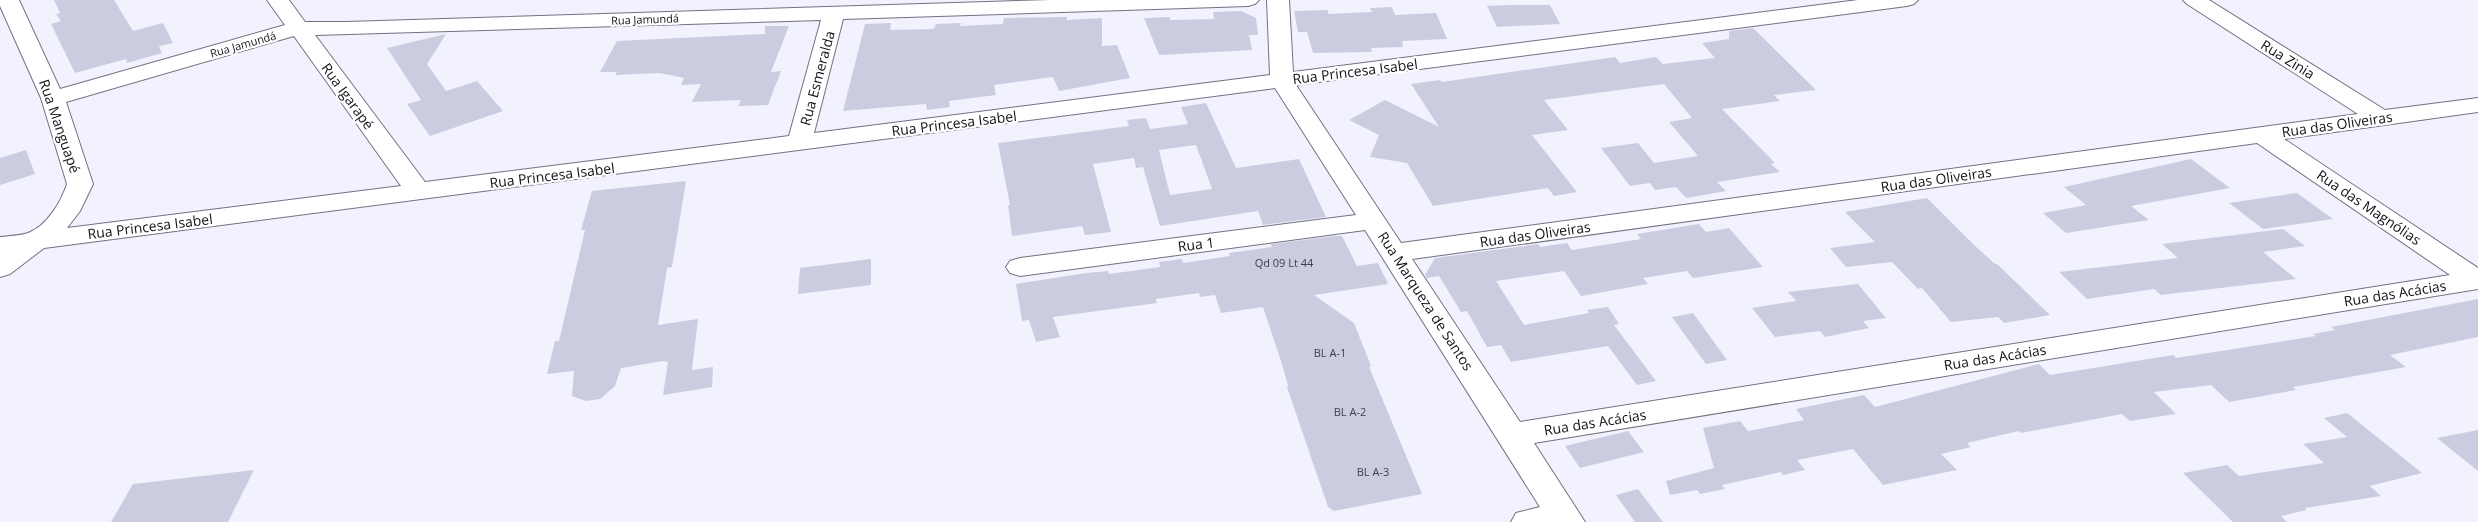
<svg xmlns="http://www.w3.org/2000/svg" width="2478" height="522" font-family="'Open Sans',sans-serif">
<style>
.building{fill:#cccce0;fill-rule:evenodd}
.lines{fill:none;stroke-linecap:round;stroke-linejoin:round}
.minor-casing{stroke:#717183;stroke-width:2}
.minor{fill:#fff;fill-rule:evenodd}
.labels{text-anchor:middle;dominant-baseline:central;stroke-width:4.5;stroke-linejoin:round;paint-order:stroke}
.far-street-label{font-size:11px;fill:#121219;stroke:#fff}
.number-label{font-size:11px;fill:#40404b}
.street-label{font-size:14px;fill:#121219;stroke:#fff}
</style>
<rect width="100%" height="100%" fill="#f2f2fe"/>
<!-- building -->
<g class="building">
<polygon points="54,0 114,0 133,31 163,23 173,43 159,46 162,53 127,63 126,59 75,73 51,24 61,21 56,14 60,13"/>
<polygon points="1509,5 1550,5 1560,24 1497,27 1487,6"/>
<polygon points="1392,7 1395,15 1436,13 1447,39 1402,41 1403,47 1371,48 1372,52 1313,53 1307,32 1298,32 1294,11 1328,10 1328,14 1372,12 1370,8"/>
<polygon points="1241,11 1256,18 1258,35 1249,35 1252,50 1159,55 1144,18 1170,17 1170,20 1214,19 1213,12"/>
<polygon points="1067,17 1067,20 1102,18 1102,46 1117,45 1130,78 1059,91 1053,77 994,85 996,95 949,101 950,107 927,110 926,104 843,111 865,24 891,23 890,30 934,29 936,24 961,23 960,26 1003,24 1004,18"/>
<polygon points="765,26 789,26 771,72 781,71 768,105 738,106 741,100 692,102 701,84 681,85 684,78 660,73 615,75 617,72 600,72 617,41 765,34"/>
<polygon points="1753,28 1816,90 1774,95 1780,101 1722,109 1775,163 1771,164 1780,172 1717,182 1726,191 1686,198 1676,187 1655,190 1650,183 1630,186 1601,148 1638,143 1654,163 1698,156 1669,122 1692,118 1664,84 1544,100 1568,130 1532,135 1577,192 1554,196 1548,188 1433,206 1407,163 1370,157 1379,135 1349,120 1385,100 1439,127 1411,84 1440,80 1442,82 1615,57 1620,63 1656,57 1663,64 1715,58 1702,43 1729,39 1729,31"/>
<polygon points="446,34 427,64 446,91 477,81 503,111 430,136 407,104 421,100 387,48"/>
<path d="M1206,103L1236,168L1299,159L1326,217L1263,225L1258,211L1160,226L1143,167L1136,168L1134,158L1093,164L1111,232L1085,235L1082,226L1012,236L1008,205H1010L998,143L1129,126L1127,120L1146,118L1150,129L1188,124L1181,107ZM1196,145L1212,189L1170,195L1159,150Z"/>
<polygon points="26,150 35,174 0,185 0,158"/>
<polygon points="2191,159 2230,188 2131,206 2149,220 2066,233 2043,213 2086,205 2064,187"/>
<polygon points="686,181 672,267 667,268 658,325 698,319 692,370 713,367 712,387 663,395 668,362 663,361 621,368 615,386 600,399 586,401 572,396 574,371 547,374 555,341 559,341 585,230 581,230 592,191"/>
<polygon points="2297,193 2333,219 2263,229 2229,203"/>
<polygon points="1927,198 1973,244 1995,264 1997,264 2050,315 2004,323 1998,317 1951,322 1922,288 1918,289 1892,262 1846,267 1830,248 1875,242 1845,212"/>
<polygon points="1699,224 1706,232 1729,228 1763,267 1693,278 1687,271 1643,278 1648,284 1581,296 1564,271 1496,281 1524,325 1589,313 1587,310 1608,307 1619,324 1614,325 1656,381 1637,385 1608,346 1511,362 1501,345 1487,347 1467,311 1461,312 1439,276 1427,278 1425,275 1435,258 1538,244 1540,247 1567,243 1572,250 1641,239 1637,234"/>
<polygon points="2283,229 2305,246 2263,252 2296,279 2161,295 2154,289 2087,299 2059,272 2178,258 2162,244"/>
<polygon points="1335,236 1342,236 1357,266 1378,263 1388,284 1314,295 1354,323 1371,366 1369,367 1422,494 1334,511 1328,507 1287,387 1288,385 1280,358 1263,307 1221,313 1215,295 1200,297 1199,293 1156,299 1157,303 1053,317 1060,337 1036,342 1029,320 1022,321 1016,284 1086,273 1108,271 1109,274 1160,267 1159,262 1182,259 1183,263 1230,256 1229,253 1272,247 1271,244"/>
<polygon points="871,259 871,285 798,294 800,268"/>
<polygon points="1858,284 1886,318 1863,321 1869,328 1825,337 1820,331 1775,337 1752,308 1796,301 1788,292"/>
<polygon points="2478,299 2478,337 2390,355 2406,367 2293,387 2296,390 2229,402 2211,385 2154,392 2176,414 2130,421 2122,414 2021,433 2019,431 1967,443 1971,447 1941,454 1957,470 1883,485 1853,449 1797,460 1805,470 1783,475 1781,472 1722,485 1725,489 1700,494 1697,490 1670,495 1666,481 1714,468 1703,428 1740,421 1748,431 1804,420 1796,409 1864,395 1875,407 2039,364 2050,375 2173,355 2176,358 2316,336 2313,334 2335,330 2331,327"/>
<polygon points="1693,313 1727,360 1706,364 1672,317"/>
<polygon points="2347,413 2422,473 2370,486 2381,496 2305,508 2307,510 2281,516 2287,522 2233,522 2183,473 2227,465 2239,476 2324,463 2303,444 2347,437 2324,418"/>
<polygon points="2478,430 2478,471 2437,438"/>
<polygon points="1628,431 1644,452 1580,468 1565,446"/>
<polygon points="254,470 228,522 111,522 133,484"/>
<polygon points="1638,489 1663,522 1635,522 1616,495"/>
</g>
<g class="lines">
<defs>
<path id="minor" d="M0,0H19L60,89L285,25L267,0H289L305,22H346L1051,0H1259L1255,4L1248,6L843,19L814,133L1270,75L1267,0H1289L1293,72L1858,0H1918L1914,4L1907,6L1296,85L1401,243L2358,114L2187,4L2183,0H2209L2385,110L2478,98V112L2284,139L2478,268V289L1534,443L1585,522H1511L1516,513L1540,507L1365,230L1020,276L1010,273L1006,267L1010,261L1020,258L1356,215L1275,88L44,248L10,274L0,277V237C8,236 20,236 28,233C47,226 61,202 67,184L41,98L0,6ZM821,20L789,136L425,182L315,35ZM294,36L401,186L67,228L80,211L93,184L66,102ZM2257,143L2450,275L1520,422L1412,259Z"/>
</defs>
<!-- minor casing -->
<use href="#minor" class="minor-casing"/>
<!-- minor -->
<use href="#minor" class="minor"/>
</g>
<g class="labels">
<!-- far-street labels -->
<g class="far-street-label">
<text transform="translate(645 19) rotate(-2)">Rua Jamundá</text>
<text transform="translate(243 44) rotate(-16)">Rua Jamundá</text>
</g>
<!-- number labels -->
<g class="number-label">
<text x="1284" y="262">Qd 09 Lt 44</text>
<text x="1330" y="352">BL A-1</text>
<text x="1350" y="411">BL A-2</text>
<text x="1373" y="471">BL A-3</text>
</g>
<!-- street labels -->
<g class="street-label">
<text transform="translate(2288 59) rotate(32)">Rua Zinia</text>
<text transform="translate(1355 71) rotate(-7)">Rua Princesa Isabel</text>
<text transform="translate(817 78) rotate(-75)">Rua Esmeralda</text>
<text transform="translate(348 96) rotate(54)">Rua Igarapé</text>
<text transform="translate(954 123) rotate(-7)">Rua Princesa Isabel</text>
<text transform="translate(2337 124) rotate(-8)">Rua das Oliveiras</text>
<text transform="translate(60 126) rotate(71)">Rua Manguapé</text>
<text transform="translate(552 175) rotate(-7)">Rua Princesa Isabel</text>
<text transform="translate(1936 179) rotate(-8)">Rua das Oliveiras</text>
<text transform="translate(2369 207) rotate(34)">Rua das Magnólias</text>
<text transform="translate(150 226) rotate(-7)">Rua Princesa Isabel</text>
<text transform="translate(1535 234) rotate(-8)">Rua das Oliveiras</text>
<text transform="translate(1196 244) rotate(-7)">Rua 1</text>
<text transform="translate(2395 293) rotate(-9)">Rua das Acácias</text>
<text transform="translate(1426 301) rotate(57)">Rua Marqueza de Santos</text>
<text transform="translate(1995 357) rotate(-9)">Rua das Acácias</text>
<text transform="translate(1595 422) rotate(-9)">Rua das Acácias</text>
</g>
</g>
</svg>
